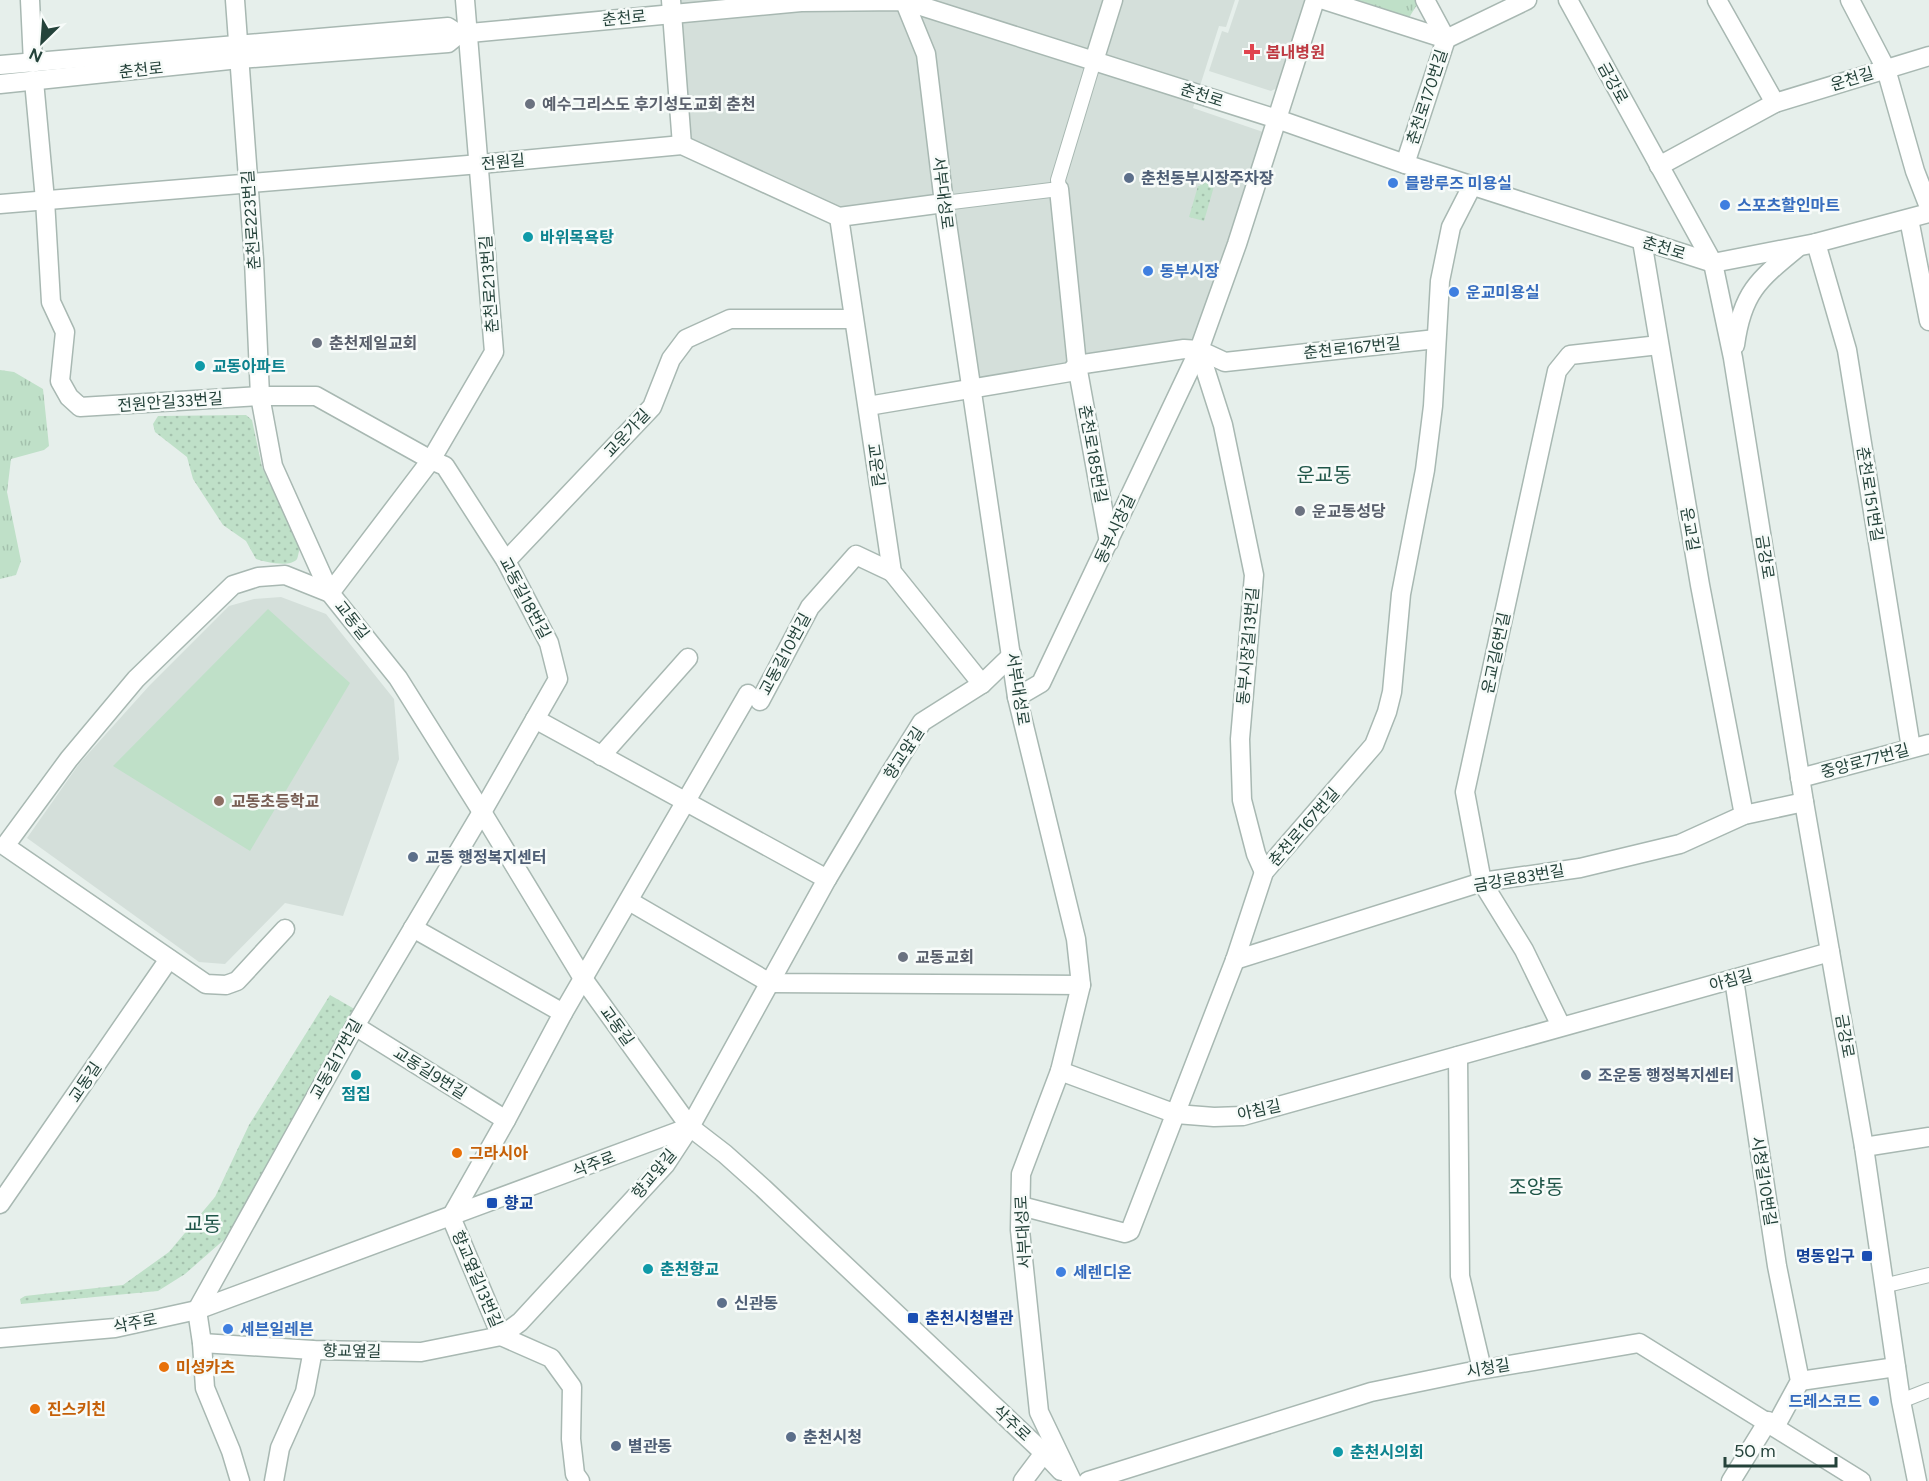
<svg xmlns="http://www.w3.org/2000/svg" width="1929" height="1481" font-family="Figtree,'Noto Sans KR',sans-serif">
<style>
.built{fill:#d4dfda}
.grass{fill:url(#grass-dots)}
.park{fill:url(#park-tufts)}
.pitch{fill:#bfe0c8}
.lines{fill:none;stroke-linecap:round;stroke-linejoin:round}
.pedestrian-casing{stroke:#a8b8b2;stroke-width:16}
.minor-casing{stroke:#a8b8b2;stroke-width:21}
.tertiary-casing{stroke:#a8b8b2;stroke-width:21}
.pedestrian{stroke:#fff;stroke-width:14}
.minor{stroke:#fff;stroke-width:18}
.tertiary{stroke:#fff;stroke-width:18}
.health-dot{fill:#e0444e;stroke:#f7fbf9;stroke-width:2}
.worship-dot{fill:#6b7280;stroke:#f7fbf9;stroke-width:2}
.service-dot{fill:#5c6f8a;stroke:#f7fbf9;stroke-width:2}
.shop-dot{fill:#3f7fe0;stroke:#f7fbf9;stroke-width:2}
.culture-dot{fill:#0f9aa8;stroke:#f7fbf9;stroke-width:2}
.education-dot{fill:#8d6e63;stroke:#f7fbf9;stroke-width:2}
.food-dot{fill:#e8710a;stroke:#f7fbf9;stroke-width:2}
.transit-dot{fill:#1a4fb4;stroke:#f7fbf9;stroke-width:2}
.labels{text-anchor:middle;dominant-baseline:central;stroke-width:5;stroke-linejoin:round;paint-order:stroke}
.street-label{font-size:16px;fill:#24423a;stroke:#f7fbf9}
.health-label{font-size:16px;font-weight:bold;fill:#be3a42;stroke:#f7fbf9;text-anchor:start}
.worship-label{font-size:16px;font-weight:bold;fill:#5b616d;stroke:#f7fbf9;text-anchor:start}
.service-label{font-size:16px;font-weight:bold;fill:#4e5e75;stroke:#f7fbf9;text-anchor:start}
.shop-label{font-size:16px;font-weight:bold;fill:#366cbe;stroke:#f7fbf9;text-anchor:start}
.culture-label{font-size:16px;font-weight:bold;fill:#0d838f;stroke:#f7fbf9;text-anchor:start}
.education-label{font-size:16px;font-weight:bold;fill:#785e54;stroke:#f7fbf9;text-anchor:start}
.food-label{font-size:16px;font-weight:bold;fill:#c56008;stroke:#f7fbf9;text-anchor:start}
.transit-label{font-size:16px;font-weight:bold;fill:#164399;stroke:#f7fbf9;text-anchor:start}
.quarter-label{font-size:20px;fill:#1f5548;stroke:#f7fbf9}
</style>
<defs>
<pattern id="grass-dots" width="8" height="8" patternUnits="userSpaceOnUse" patternTransform="scale(1.5)"><rect width="8" height="8" fill="#bfe0c8"/><path d="M2 2h.1M6 6h.1" fill="none" stroke="#a4c1ad" stroke-width="1.8" stroke-linecap="round"/></pattern>
<pattern id="park-tufts" width="24" height="20" patternUnits="userSpaceOnUse" patternTransform="scale(1.5)"><rect width="24" height="20" fill="#bfe0c8"/><path d="M3 7l-1-3M5 7V3M7 7l1-3M15 17l-1-3M17 17v-4M19 17l1-3" fill="none" stroke="#a4c1ad"/></pattern>
</defs>
<rect width="100%" height="100%" fill="#e6efeb"/>
<!-- built -->
<g class="built">
<polygon points="674,0 1235,0 1226,27 1219,26 1193,108 1266,133 1195,345 979,381 949,196 839,212 686,142"/>
<polygon points="1239,0 1308,0 1279,87 1271,91 1209,71 1222,31 1228,33"/>
<polygon points="281,597 326,614 394,699 399,759 343,916 285,903 225,964 199,962 27,838 79,764 149,686 229,606 254,599"/>
</g>
<!-- grass -->
<g class="grass">
<polygon points="1205,172 1217,176 1204,221 1189,217 1198,186 1200,186"/>
<path d="M246,415L252,420L262,467L300,548C299,550 298,557 297,559C290,568 265,562 256,559L246,541L223,525L193,479L187,457L155,432L153,424L158,416Z"/>
<polygon points="330,995 358,1011 226,1238 185,1274 158,1291 21,1304 20,1299 25,1296 123,1285 169,1252 215,1197 249,1125"/>
</g>
<!-- park -->
<g class="park">
<polygon points="1346,0 1416,0 1418,3 1407,21"/>
<polygon points="0,370 14,372 43,389 49,446 44,450 11,459 7,492 21,561 16,575 0,579"/>
</g>
<!-- pitch -->
<polygon class="pitch" points="268,609 350,683 250,851 113,766"/>
<g class="lines">
<defs>
<g id="pedestrian">
<polyline points="944,203 1059,189 1058,180 1094,61"/>
<polyline points="1883,1286 1929,1275"/>
<polyline points="1901,1401 1929,1390"/>
</g>
<g id="minor">
<polyline points="30,0 33,63"/>
<polyline points="235,0 254,260 260,396 273,466 330,593 431,460 494,352 465,0"/>
<polyline points="671,0 682,145"/>
<polyline points="1324,0 1446,39 1527,0"/>
<polyline points="1717,0 1775,103"/>
<polyline points="1850,0 1886,69 1915,171 1929,207"/>
<polyline points="1094,61 1113,0"/>
<polyline points="34,81 45,200 51,302 65,332 60,381 69,397 80,407 260,396 316,396 431,460 445,466 506,561 549,643 558,679 482,812 355,1026 197,1310 202,1343 205,1388 231,1451 240,1481"/>
<polyline points="1405,164 1446,39 1425,0"/>
<polyline points="1659,166 1775,103 1929,56"/>
<polyline points="1059,189 1077,365 1109,542"/>
<polyline points="0,204 480,164 682,145 839,217 944,203"/>
<polyline points="839,217 892,572 982,684"/>
<polyline points="1909,219 1929,321"/>
<polyline points="1642,241 1700,585 1744,815"/>
<polyline points="1816,243 1847,350 1911,748"/>
<polyline points="1199,350 1223,425 1254,575 1240,739 1242,800 1256,854 1264,872"/>
<polyline points="1077,365 1184,349 1199,350 1225,362 1436,339"/>
<polyline points="868,406 1070,372 1077,365"/>
<polyline points="506,561 652,407 671,359 686,339 730,319 853,319"/>
<polyline points="1017,697 1041,683 1199,350 1237,244 1315,0"/>
<polyline points="760,701 810,607 856,555 892,572"/>
<polyline points="535,719 827,879"/>
<polyline points="601,756 688,658"/>
<polyline points="1800,778 1929,744"/>
<polyline points="629,901 770,983 1081,985"/>
<polyline points="413,928 563,1013"/>
<polyline points="285,929 237,981 226,985 206,984 5,846 69,759 136,679 233,585 258,577 285,575 330,593 398,678 482,812 584,980 690,1127"/>
<polyline points="1235,960 1482,882 1580,868 1680,844 1744,815 1804,802"/>
<polyline points="1734,979 1777,1266 1800,1381 1775,1427"/>
<polyline points="355,1026 506,1120"/>
<polyline points="1561,1026 1524,950 1482,882 1465,792 1557,371 1570,355 1659,345"/>
<polyline points="1458,1056 1460,1276 1482,1369"/>
<polyline points="1060,1071 1176,1114 1214,1117 1243,1116 1830,952"/>
<polyline points="1864,1147 1929,1137"/>
<polyline points="0,1204 169,959"/>
<polyline points="1021,1206 1125,1233 1130,1231 1235,960 1264,872 1374,745 1387,712 1392,692 1401,594 1425,470 1433,406 1440,281 1451,227 1472,186"/>
<polyline points="202,1343 313,1350 421,1352 501,1336 520,1322 665,1165 690,1127 827,879 889,775 922,722 982,684 1012,655"/>
<polyline points="1800,1381 1896,1367"/>
<polyline points="274,1481 280,1448 305,1392 313,1350"/>
<polyline points="580,1481 575,1474 571,1439 572,1387 551,1358 501,1336 451,1217 506,1120 563,1013 748,694"/>
<polyline points="1023,1481 1044,1453"/>
<polyline points="1731,1481 1768,1421"/>
</g>
<g id="tertiary">
<polyline points="904,0 926,54 944,203 1017,697 1076,939 1081,985 1060,1071 1021,1174 1020,1230 1039,1412 1072,1481"/>
<polyline points="1568,0 1713,263 1733,358 1804,802 1864,1147 1901,1401 1917,1481"/>
<polyline points="0,65 448,27 459,34 801,2 905,1 1277,119 1405,164 1713,263 1816,243 1929,213"/>
<polyline points="0,84 239,59 448,43 459,34"/>
<path d="M1735,345C1742,293 1758,280 1797,248"/>
<polyline points="0,1338 115,1328 197,1310 690,1127 725,1154 763,1188 1044,1453 1061,1471"/>
<polyline points="1088,1481 1371,1392 1468,1372 1639,1343 1861,1481"/>
</g>
</defs>
<!-- pedestrian casing -->
<use href="#pedestrian" class="pedestrian-casing"/>
<!-- minor casing -->
<use href="#minor" class="minor-casing"/>
<!-- tertiary casing -->
<use href="#tertiary" class="tertiary-casing"/>
<!-- pedestrian -->
<use href="#pedestrian" class="pedestrian"/>
<!-- minor -->
<use href="#minor" class="minor"/>
<!-- tertiary -->
<use href="#tertiary" class="tertiary"/>
</g>
<!-- markers -->
<path class="health-dot" d="M1249 43h6v6h6v6h-6v6h-6v-6h-6v-6h6z"/>
<g class="worship-dot">
<circle cx="530" cy="104" r="6"/>
<circle cx="317" cy="343" r="6"/>
<circle cx="1300" cy="511" r="6"/>
<circle cx="903" cy="957" r="6"/>
</g>
<g class="service-dot">
<circle cx="1129" cy="178" r="6"/>
<circle cx="413" cy="857" r="6"/>
<circle cx="1586" cy="1075" r="6"/>
<circle cx="722" cy="1303" r="6"/>
<circle cx="791" cy="1437" r="6"/>
<circle cx="616" cy="1446" r="6"/>
</g>
<g class="shop-dot">
<circle cx="1393" cy="183" r="6"/>
<circle cx="1725" cy="205" r="6"/>
<circle cx="1148" cy="271" r="6"/>
<circle cx="1454" cy="292" r="6"/>
<circle cx="1061" cy="1272" r="6"/>
<circle cx="228" cy="1329" r="6"/>
<circle cx="1874" cy="1401" r="6"/>
</g>
<g class="culture-dot">
<circle cx="528" cy="237" r="6"/>
<circle cx="200" cy="366" r="6"/>
<circle cx="356" cy="1075" r="6"/>
<circle cx="648" cy="1269" r="6"/>
<circle cx="1338" cy="1452" r="6"/>
</g>
<circle class="education-dot" cx="219" cy="801" r="6"/>
<g class="food-dot">
<circle cx="457" cy="1153" r="6"/>
<circle cx="164" cy="1367" r="6"/>
<circle cx="35" cy="1409" r="6"/>
</g>
<g class="transit-dot">
<rect x="486" y="1197" width="12" height="12" rx="3"/>
<rect x="1861" y="1250" width="12" height="12" rx="3"/>
<rect x="907" y="1312" width="12" height="12" rx="3"/>
</g>
<g class="labels">
<!-- street labels -->
<g class="street-label">
<text transform="translate(624 18) rotate(-5)">춘천로</text>
<text transform="translate(141 70) rotate(-6)">춘천로</text>
<text transform="translate(1852 79) rotate(-17)">운천길</text>
<text transform="translate(1613 83) rotate(61)">금강로</text>
<text transform="translate(1202 95) rotate(18)">춘천로</text>
<text transform="translate(1427 97) rotate(-72)">춘천로170번길</text>
<text transform="translate(503 162) rotate(-5)">전원길</text>
<text transform="translate(943 193) rotate(83)">서부대성로</text>
<text transform="translate(251 220) rotate(-94)">춘천로223번길</text>
<text transform="translate(1664 248) rotate(17)">춘천로</text>
<text transform="translate(489 284) rotate(-94)">춘천로213번길</text>
<text transform="translate(1352 348) rotate(-6)">춘천로167번길</text>
<text transform="translate(170 402) rotate(-4)">전원안길33번길</text>
<text transform="translate(627 433) rotate(-47)">교운가길</text>
<text transform="translate(1093 454) rotate(80)">춘천로185번길</text>
<text transform="translate(876 465) rotate(82)">교운길</text>
<text transform="translate(1870 494) rotate(81)">춘천로151번길</text>
<text transform="translate(1115 529) rotate(-65)">동부시장길</text>
<text transform="translate(1690 529) rotate(80)">운교길</text>
<text transform="translate(1765 557) rotate(81)">금강로</text>
<text transform="translate(525 598) rotate(62)">교동길18번길</text>
<text transform="translate(352 620) rotate(52)">교동길</text>
<text transform="translate(1248 646) rotate(-85)">동부시장길13번길</text>
<text transform="translate(1496 653) rotate(-78)">운교길6번길</text>
<text transform="translate(785 654) rotate(-62)">교동길10번길</text>
<text transform="translate(1018 689) rotate(81)">서부대성로</text>
<text transform="translate(904 753) rotate(-57)">향교앞길</text>
<text transform="translate(1865 761) rotate(-15)">중앙로77번길</text>
<text transform="translate(1304 827) rotate(-49)">춘천로167번길</text>
<text transform="translate(1519 878) rotate(-10)">금강로83번길</text>
<text transform="translate(1731 980) rotate(-15)">아침길</text>
<text transform="translate(617 1026) rotate(54)">교동길</text>
<text transform="translate(1845 1036) rotate(80)">금강로</text>
<text transform="translate(336 1059) rotate(-61)">교동길17번길</text>
<text transform="translate(430 1073) rotate(32)">교동길9번길</text>
<text transform="translate(85 1082) rotate(-56)">교동길</text>
<text transform="translate(1259 1110) rotate(-13)">아침길</text>
<text transform="translate(594 1164) rotate(-21)">삭주로</text>
<text transform="translate(654 1174) rotate(-50)">향교앞길</text>
<text transform="translate(1764 1181) rotate(81)">시청길10번길</text>
<text transform="translate(1023 1232) rotate(-93)">서부대성로</text>
<text transform="translate(477 1279) rotate(67)">향교옆길13번길</text>
<text transform="translate(135 1323) rotate(-11)">삭주로</text>
<text transform="translate(352 1351) rotate(1)">향교옆길</text>
<text transform="translate(1488 1368) rotate(-10)">시청길</text>
<text transform="translate(1012 1423) rotate(43)">삭주로</text>
</g>
<!-- health labels -->
<g class="health-label">
<text x="1266" y="52">봄내병원</text>
</g>
<!-- worship labels -->
<g class="worship-label">
<text x="542" y="104">예수그리스도 후기성도교회 춘천</text>
<text x="329" y="343">춘천제일교회</text>
<text x="1312" y="511">운교동성당</text>
<text x="915" y="957">교동교회</text>
</g>
<!-- service labels -->
<g class="service-label">
<text x="1141" y="178">춘천동부시장주차장</text>
<text x="425" y="857">교동 행정복지센터</text>
<text x="1598" y="1075">조운동 행정복지센터</text>
<text x="734" y="1303">신관동</text>
<text x="803" y="1437">춘천시청</text>
<text x="628" y="1446">별관동</text>
</g>
<!-- shop labels -->
<g class="shop-label">
<text x="1405" y="183">믈랑루즈 미용실</text>
<text x="1737" y="205">스포츠할인마트</text>
<text x="1160" y="271">동부시장</text>
<text x="1466" y="292">운교미용실</text>
<text x="1073" y="1272">세렌디온</text>
<text x="240" y="1329">세븐일레븐</text>
<text x="1862" y="1401" text-anchor="end">드레스코드</text>
</g>
<!-- culture labels -->
<g class="culture-label">
<text x="540" y="237">바위목욕탕</text>
<text x="212" y="366">교동아파트</text>
<text x="356" y="1094" text-anchor="middle">점집</text>
<text x="660" y="1269">춘천향교</text>
<text x="1350" y="1452">춘천시의회</text>
</g>
<!-- education labels -->
<g class="education-label">
<text x="231" y="801">교동초등학교</text>
</g>
<!-- food labels -->
<g class="food-label">
<text x="469" y="1153">그라시아</text>
<text x="176" y="1367">미성카츠</text>
<text x="47" y="1409">진스키친</text>
</g>
<!-- transit labels -->
<g class="transit-label">
<text x="504" y="1203">향교</text>
<text x="1855" y="1256" text-anchor="end">명동입구</text>
<text x="925" y="1318">춘천시청별관</text>
</g>
<!-- quarter labels -->
<g class="quarter-label">
<text x="1324" y="475">운교동</text>
<text x="1536" y="1187">조양동</text>
<text x="203" y="1224">교동</text>
</g>
</g>
<!-- north arrow -->
<g transform="translate(42 42) rotate(205)" stroke="#f7fbf9" stroke-width="4.5" paint-order="stroke">
<path d="M0-4.5L10 22L0 15L-10 22Z" fill="#24423a"/>
<text y="-9" font-size="16" font-weight="bold" text-anchor="middle" fill="#24423a">N</text>
</g>
<!-- scale -->
<path d="M1725 1457v9h111v-9" fill="none" stroke="#24423a" stroke-width="3"/>
<text x="1734" y="1457" font-size="18" fill="#24423a" stroke="#f7fbf9" stroke-width="4.5" paint-order="stroke">50 m</text>
</svg>
